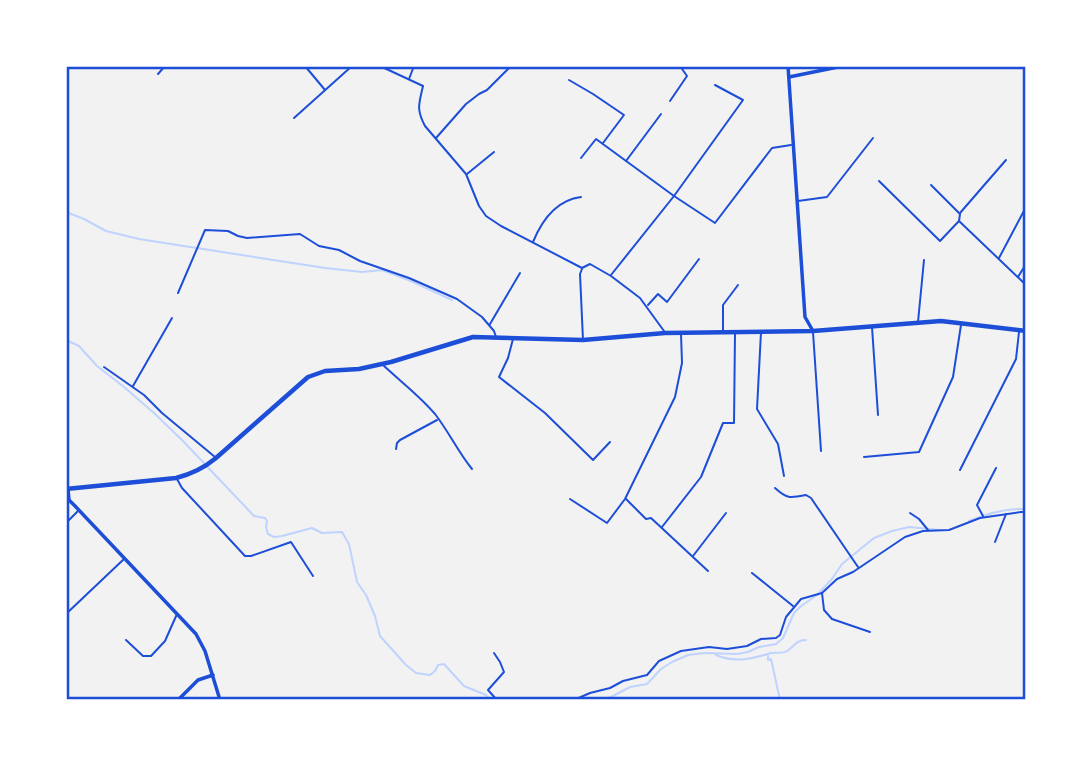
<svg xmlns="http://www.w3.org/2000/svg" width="1092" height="766" font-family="Mulish,sans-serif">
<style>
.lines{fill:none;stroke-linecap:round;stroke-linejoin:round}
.stream{stroke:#bfd3fe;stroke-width:2}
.service{stroke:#1d4ed8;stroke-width:2}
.minor{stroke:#1d4ed8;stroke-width:3.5}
.tertiary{stroke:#1d4ed8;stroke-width:4.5}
.neatline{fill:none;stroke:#1d4ed8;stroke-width:2.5}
</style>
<rect width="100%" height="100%" fill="#f2f2f2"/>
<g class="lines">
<!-- stream -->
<g class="stream">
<polyline points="66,212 84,219 106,231 139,239 325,268 362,272 382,270 411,281 452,300"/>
<polyline points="66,340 79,346 97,366 124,387 154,413 183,441 254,516 265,518 267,521 266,527 268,534 274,537 282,536 312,528 322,533 342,532 349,544 357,582 366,595 375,616 380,636 406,665 416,673 430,675 435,671 438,665 444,664 464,686 486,695 490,700"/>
<path d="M969,521C986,514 1006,508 1026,509"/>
<path d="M716,655C735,663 752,659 771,653C776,652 783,654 787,651C795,646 796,640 806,640"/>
<polyline points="768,656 768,660 771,659 780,700"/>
<polyline points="600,700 611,697 630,687 647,684 661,669 672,662 688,655 704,653 737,654 748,652 759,647 776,644 783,638 794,613 801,606 817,595 832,579 842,564 874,538 892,531 909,527 940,530"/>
</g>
<!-- service -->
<g class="service">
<polyline points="305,66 325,90"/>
<path d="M380,66L423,86C419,104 416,109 425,126L466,174L479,206L486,216L501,226L582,268L590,264L611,276L640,298L664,331"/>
<polyline points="158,74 165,66"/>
<polyline points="409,79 414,66"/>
<polyline points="569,80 593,94 624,115 603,143"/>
<polyline points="670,101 687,76 680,66"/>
<polyline points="294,118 352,66"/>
<polyline points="436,138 466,104 479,94 487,90 511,66"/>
<polyline points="581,158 596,139 674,196 715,223 772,148 791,145"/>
<polyline points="626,161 661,114"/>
<polyline points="467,174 494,152"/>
<polyline points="879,181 940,241 959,221 960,214 931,185"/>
<polyline points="798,201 827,197 873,138"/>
<polyline points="960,213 1006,160"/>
<polyline points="959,221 1026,285"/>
<path d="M533,242C542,220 557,200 581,197"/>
<polyline points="999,258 1026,207"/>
<polyline points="582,269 580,274 583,340"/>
<polyline points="611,275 674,196 743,100 715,85"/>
<polyline points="1018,277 1026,264"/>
<polyline points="178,293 205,230 228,231 238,236 247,238 300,234 319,246 339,250 360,261 409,278 457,299 482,317 494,331 496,337"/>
<polyline points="648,305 658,294 667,302 699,259"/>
<polyline points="918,322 924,260"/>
<polyline points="490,324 520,273"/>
<polyline points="872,327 878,415"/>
<polyline points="723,331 723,305 738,285"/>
<polyline points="761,332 757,409 778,444 784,476"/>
<polyline points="813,332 821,451"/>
<polyline points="513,339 508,358 499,377 545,413 593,460 610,442"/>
<path d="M383,365C400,381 420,396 435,414C449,432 458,452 472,469"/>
<polyline points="104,367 144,395 162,413 215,457"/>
<polyline points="133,386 172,318"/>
<polyline points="396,449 397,443 400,440 437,420"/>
<polyline points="864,457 919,452 953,377 961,325"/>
<polyline points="960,470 1016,359 1019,332"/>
<polyline points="177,479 182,488 245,556 251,556 291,542 313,576"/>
<path d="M775,488C787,499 790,498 806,495L811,498L858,567"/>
<polyline points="570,499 607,523 625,499 675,397 682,363 681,334"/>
<polyline points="626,499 646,519 651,518 708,571"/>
<polyline points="910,513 919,519 928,530"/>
<polyline points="983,516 977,505 996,468"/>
<polyline points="66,523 78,511"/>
<polyline points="662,527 701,477 723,423 734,423 735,333"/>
<polyline points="995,542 1006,514"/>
<polyline points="693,556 726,513"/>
<polyline points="752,573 793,606"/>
<polyline points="822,593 824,610 832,619 870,632"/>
<polyline points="66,614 124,559"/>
<polyline points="126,640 143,656 151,656 165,641 177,614"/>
<polyline points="494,653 500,662 504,672 488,690 497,700"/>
<polyline points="574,700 590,693 610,688 623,681 647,675 659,661 681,651 709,647 727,649 747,646 761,639 776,638 780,635 786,617 801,599 822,593 837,579 853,572 905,537 923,531 949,530 980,518 1021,512 1026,512"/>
</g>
<!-- minor -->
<g class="minor">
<polyline points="788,66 805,317 813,331"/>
<polyline points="789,77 843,66"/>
<polyline points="68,489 69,500 75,506 196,634 205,651 220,700"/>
<polyline points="178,700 198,680 213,675"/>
</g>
<!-- tertiary -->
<path class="tertiary" d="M66,489L176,478C192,474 204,468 216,458L308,377L325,371L359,369L391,362L473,337L583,340L665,333L813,331L941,321L1026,331"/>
</g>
<!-- border -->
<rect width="1092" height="766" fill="none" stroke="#ffffff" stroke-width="136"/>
<rect x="68" y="68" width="956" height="630" class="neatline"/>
</svg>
